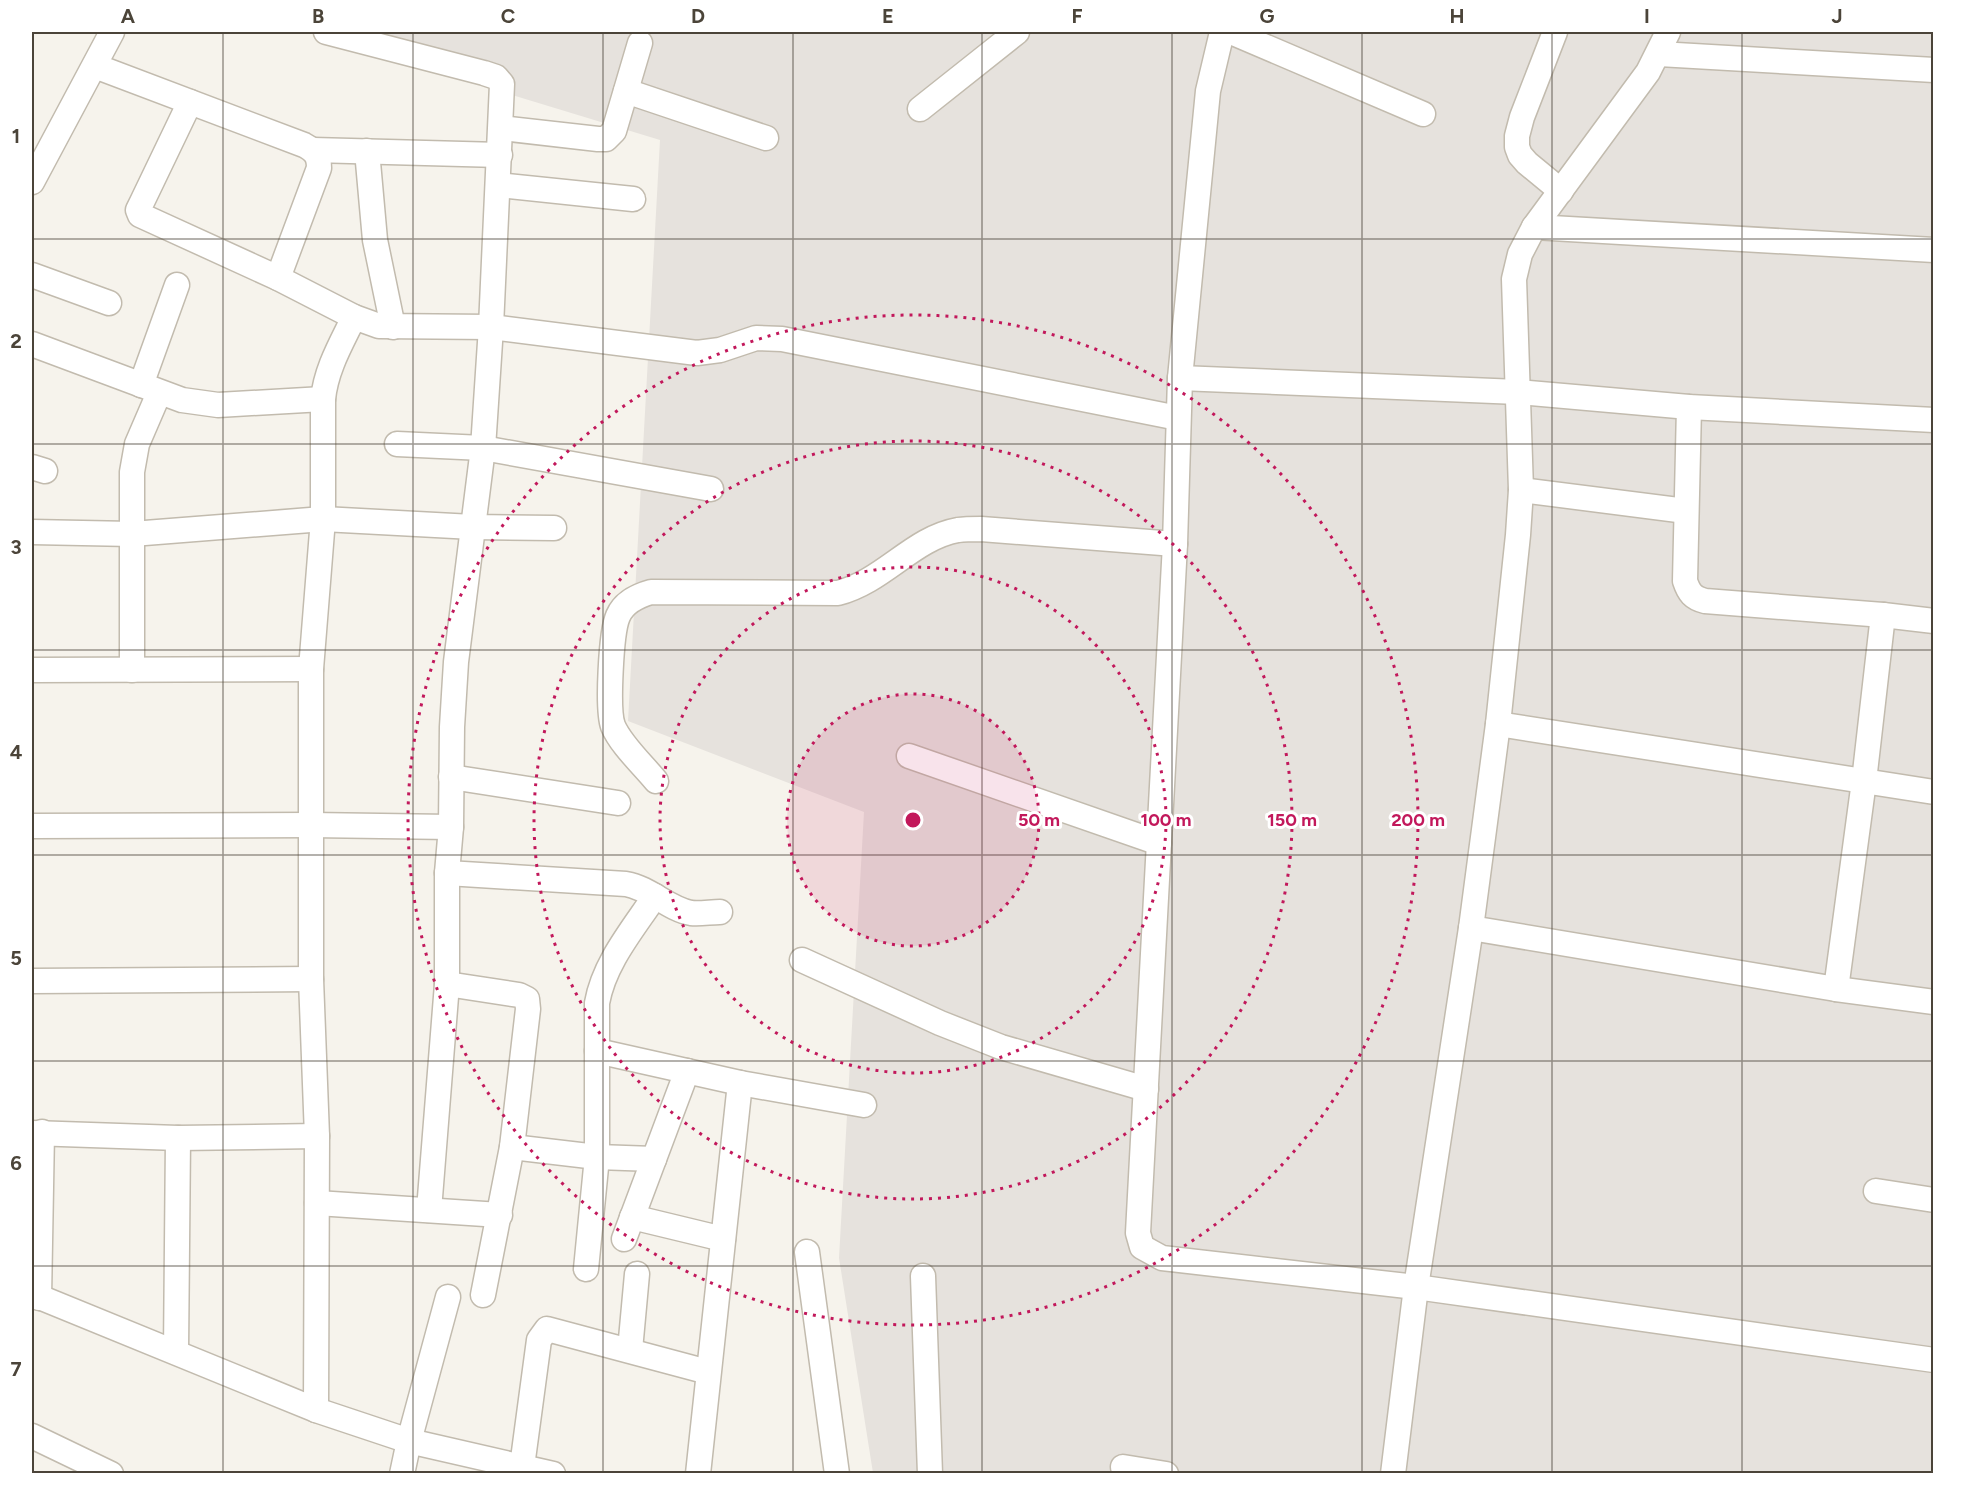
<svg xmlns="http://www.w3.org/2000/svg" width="1965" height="1505" font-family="Figtree,sans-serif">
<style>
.industrial{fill:#e6e2dd}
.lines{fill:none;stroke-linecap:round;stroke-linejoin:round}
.minor-casing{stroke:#c2bbae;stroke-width:27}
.minor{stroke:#fff;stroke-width:24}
.grid{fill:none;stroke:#4b4439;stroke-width:1.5;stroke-opacity:0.55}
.ring{fill:none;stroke:#c2185b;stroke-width:3;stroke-dasharray:3 6}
.centre{fill:#c2185b;stroke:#fff;stroke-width:3}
.ring-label{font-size:18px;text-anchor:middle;font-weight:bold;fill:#c2185b;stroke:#fff;stroke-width:6;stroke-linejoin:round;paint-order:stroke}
.neatline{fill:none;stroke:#4b4439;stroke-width:2}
.grid-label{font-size:20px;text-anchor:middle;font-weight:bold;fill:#4b4439}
</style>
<rect width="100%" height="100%" fill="#f6f3ec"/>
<!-- industrial -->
<polygon class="industrial" points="306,32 1933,32 1933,1473 873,1473 839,1258 864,812 628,721 660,140"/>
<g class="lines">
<defs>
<g id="minor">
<polyline points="326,32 484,73 496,77 502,84 491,327 483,448 456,662 452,727 451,827 447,873 447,984 429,1210"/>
<polyline points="1222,32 1208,91 1180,378 1175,544 1138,1233 1142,1247 1162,1258 1416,1287 1934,1360"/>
<polyline points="1231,32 1423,114"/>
<polyline points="1555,32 1522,117 1517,136 1517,147 1520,155 1527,163 1561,191"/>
<polyline points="1659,54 1934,70"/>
<path d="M95,66L304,145C315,151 319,155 319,168L278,278L354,317L379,326L491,327L697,353L720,350L756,338L782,339L1178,418"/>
<polyline points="626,91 766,138"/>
<polyline points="190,102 142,202 138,210 140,215 278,278"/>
<polyline points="920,109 1017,32"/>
<polyline points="501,128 598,139 606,139 614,131 640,43"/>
<polyline points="313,150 500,155"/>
<polyline points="367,151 375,240 393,327"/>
<polyline points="32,182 112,32"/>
<polyline points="498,185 633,199"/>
<polyline points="1534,227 1934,250"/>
<polyline points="32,275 109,303"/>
<polyline points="32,344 182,400 218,405 323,399"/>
<polyline points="1180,378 1518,392 1689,407 1934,420"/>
<polyline points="141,385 177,285"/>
<path d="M1689,407L1685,581C1689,593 1693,598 1705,601L1883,615L1934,621"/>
<polyline points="397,444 483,448 711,489"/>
<polyline points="32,467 45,471"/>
<polyline points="1521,490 1686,511"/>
<polyline points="32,532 132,534 323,519 473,527 554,528"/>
<polyline points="32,670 311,669"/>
<polyline points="132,670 132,472 137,444 159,393"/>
<polyline points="1498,724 1934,792"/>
<polyline points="909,756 1159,843"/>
<polyline points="451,777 618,803"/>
<path d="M656,781C643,765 621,745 613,726C607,710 611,632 618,616C624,602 637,596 651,592L838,593C884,581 913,538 958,530C965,529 974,529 981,529L1175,544"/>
<polyline points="32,826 311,825 451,827"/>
<path d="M447,873L626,884C650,888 668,909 691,913C700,914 711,912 720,912"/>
<polyline points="1471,928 1836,989 1934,1002"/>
<polyline points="802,960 940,1023 1001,1047 1146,1089"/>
<polyline points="32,981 311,979"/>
<polyline points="447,984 519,995 527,999 528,1009 512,1147 483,1295"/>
<polyline points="1836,989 1864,781 1883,615"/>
<polyline points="597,1051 740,1083 864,1105"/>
<polyline points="32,1133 178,1138 317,1136"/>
<polyline points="512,1147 597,1157 654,1159"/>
<polyline points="1876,1191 1934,1200"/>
<polyline points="317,1203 500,1215"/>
<polyline points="632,1217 723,1239"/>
<polyline points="624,1239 687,1071"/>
<polyline points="807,1252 837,1474"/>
<path d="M586,1269L597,1157V1003C604,963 633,929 655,896"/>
<polyline points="923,1276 930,1474"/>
<polyline points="32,1294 316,1410 409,1441 553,1474"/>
<polyline points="39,1298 42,1132"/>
<polyline points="630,1350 637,1274"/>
<polyline points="176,1352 178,1138"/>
<path d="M316,1410L317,1136L311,979V669L323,519V399C326,369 341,344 354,317"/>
<polyline points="32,1436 111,1474"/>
<polyline points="1123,1467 1166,1474"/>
<polyline points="402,1474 409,1441 448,1297"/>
<polyline points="521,1474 539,1340 547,1329 708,1372"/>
<polyline points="698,1474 740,1083"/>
<polyline points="1393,1474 1416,1287 1471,928 1498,724 1518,535 1521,490 1514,279 1520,254 1534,227 1648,72 1668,32"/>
</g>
</defs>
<!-- minor casing -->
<use href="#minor" class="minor-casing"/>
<!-- minor -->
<use href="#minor" class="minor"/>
</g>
<!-- grid -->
<path class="grid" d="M223,32V1474M413,32V1474M603,32V1474M793,32V1474M982,32V1474M1172,32V1474M1362,32V1474M1552,32V1474M1742,32V1474M32,239H1934M32,444H1934M32,650H1934M32,855H1934M32,1061H1934M32,1266H1934"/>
<!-- distance rings -->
<circle cx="913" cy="820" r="126" fill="#c2185b" fill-opacity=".12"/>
<g class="ring">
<circle cx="913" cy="820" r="126"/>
<circle cx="913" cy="820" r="253"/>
<circle cx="913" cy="820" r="379"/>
<circle cx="913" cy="820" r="505"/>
</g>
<circle cx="913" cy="820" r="9" class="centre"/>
<g class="ring-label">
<text x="1039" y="826">50 m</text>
<text x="1166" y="826">100 m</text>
<text x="1292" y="826">150 m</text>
<text x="1418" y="826">200 m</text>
</g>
<!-- border -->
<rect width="1965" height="1505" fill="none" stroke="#ffffff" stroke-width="66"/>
<rect x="33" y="33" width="1899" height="1439" class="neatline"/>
<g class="grid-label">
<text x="128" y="23">A</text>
<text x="318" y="23">B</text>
<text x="508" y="23">C</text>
<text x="698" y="23">D</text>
<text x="888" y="23">E</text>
<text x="1077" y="23">F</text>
<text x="1267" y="23">G</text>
<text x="1457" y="23">H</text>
<text x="1647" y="23">I</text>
<text x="1837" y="23">J</text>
<text x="16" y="143">1</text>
<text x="16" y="348">2</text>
<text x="16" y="554">3</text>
<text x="16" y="759">4</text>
<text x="16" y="965">5</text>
<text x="16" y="1170">6</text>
<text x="16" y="1376">7</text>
</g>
</svg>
